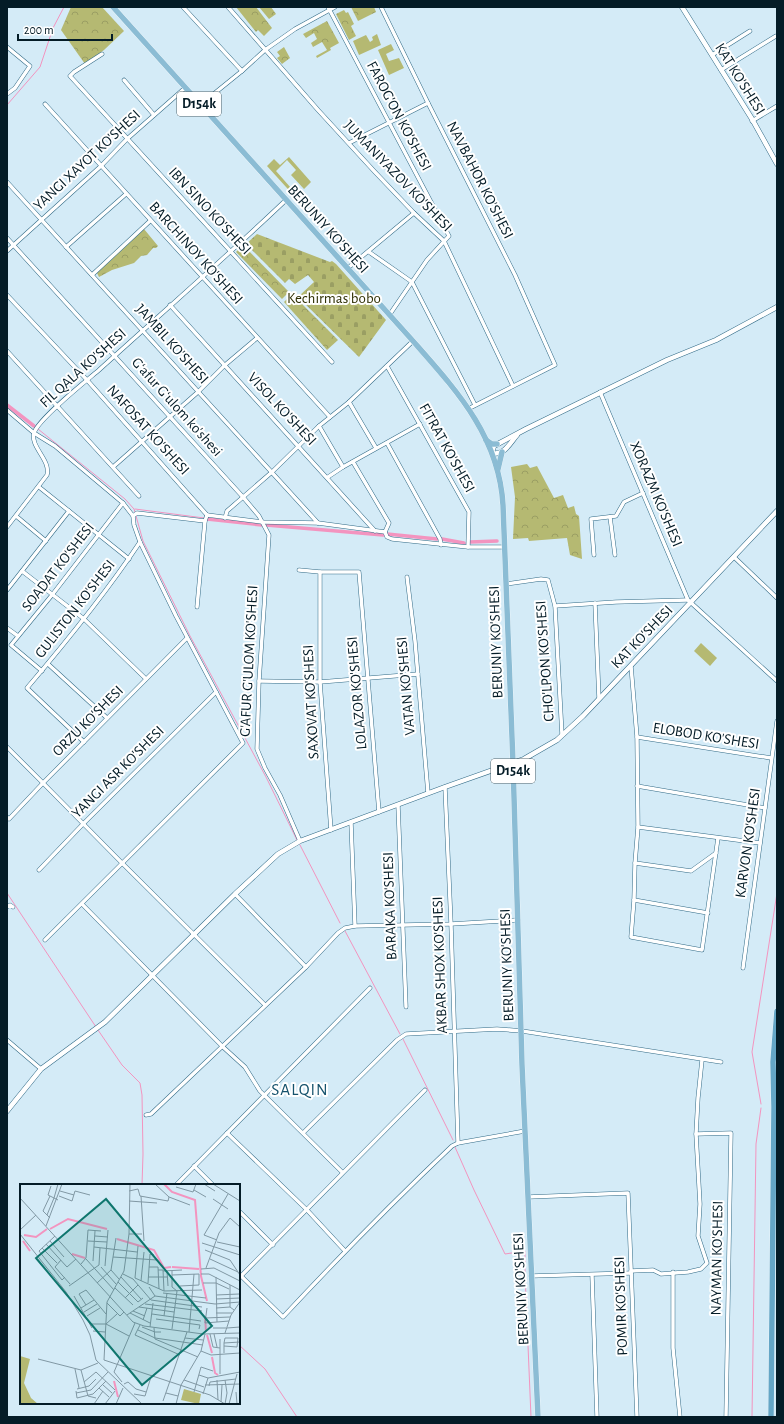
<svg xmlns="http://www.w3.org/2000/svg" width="784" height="1424" font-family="'Alegreya Sans',sans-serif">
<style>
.grass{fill:#b5b972}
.forest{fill:url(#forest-crowns)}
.cemetery{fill:url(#cemetery-stones)}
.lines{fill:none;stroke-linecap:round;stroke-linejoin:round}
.stream{stroke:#f394bf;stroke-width:1}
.canal{stroke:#f394bf;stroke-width:3.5}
.minor-casing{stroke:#326b87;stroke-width:4.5}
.tertiary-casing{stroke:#326b87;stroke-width:5.5}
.primary-casing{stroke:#fff;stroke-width:6}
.trunk-casing{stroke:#fff;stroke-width:6}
.minor{stroke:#fff;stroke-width:3.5}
.tertiary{stroke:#fff;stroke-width:4.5}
.primary{stroke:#8bbcd4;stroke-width:5.5}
.trunk{stroke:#64a6c6;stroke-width:5.5}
.labels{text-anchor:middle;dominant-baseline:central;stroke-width:4;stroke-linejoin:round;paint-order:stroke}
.shield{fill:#fff;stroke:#4f6068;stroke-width:1}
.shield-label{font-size:14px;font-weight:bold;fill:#041c27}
.street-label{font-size:15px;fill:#041c27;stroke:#fff}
.park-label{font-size:15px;fill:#2e2f03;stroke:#fff}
.quarter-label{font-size:17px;letter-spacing:1px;fill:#15526c;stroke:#fff}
.inset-river{fill:none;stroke:#f394bf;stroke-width:2}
.inset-road{fill:none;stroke:#8198a4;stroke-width:1}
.view{fill:#0f766e;fill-opacity:0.15;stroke:#0f766e;stroke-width:2}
.inset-edge{fill:none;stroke:#041c27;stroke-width:2}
</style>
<defs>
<pattern id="forest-crowns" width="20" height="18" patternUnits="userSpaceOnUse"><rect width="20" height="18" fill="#b5b972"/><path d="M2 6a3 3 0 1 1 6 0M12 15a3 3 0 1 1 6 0" fill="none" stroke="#9a9e63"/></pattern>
<pattern id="cemetery-stones" width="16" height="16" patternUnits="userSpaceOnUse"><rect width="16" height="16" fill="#b5b972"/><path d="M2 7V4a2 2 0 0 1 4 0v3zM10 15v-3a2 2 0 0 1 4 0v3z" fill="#9a9e63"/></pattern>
</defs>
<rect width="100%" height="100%" fill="#d4ebf7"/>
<!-- grass -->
<g class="grass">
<polygon points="377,34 381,45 359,55 353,41 366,35 370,42 373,40 372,37"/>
<polygon points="391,44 394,50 386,54 389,61 399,58 404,68 389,75 378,50"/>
<polygon points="289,157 311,182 304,189 291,175 296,170 287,160 276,171 298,196 296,198 267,166 274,159 280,165"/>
<polygon points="701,643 717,658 710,666 694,651"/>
</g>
<!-- forest -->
<g class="forest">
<polygon points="71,7 102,7 124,31 104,50 85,64 61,30"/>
<polygon points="236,7 256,7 272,28 264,36 258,30 256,32"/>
<polygon points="259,7 271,7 276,14 269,19"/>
<polygon points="351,7 374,7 376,12 358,21"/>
<polygon points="344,10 346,13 348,12 354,24 351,26 356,36 349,40 336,14"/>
<polygon points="327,21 339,43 330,48 331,50 317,58 316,56 327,50 322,42 313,47 311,43 317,39 314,33 306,38 303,34"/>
<polygon points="284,47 290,58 282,64 277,58 280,56 277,52"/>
<polygon points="144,229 158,246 156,248 153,248 147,255 141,256 134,263 112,270 99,277 97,273"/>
<polygon points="243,245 289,292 282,299 236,252"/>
<polygon points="292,294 338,340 327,350 284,302"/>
<polygon points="527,464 530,468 537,466 554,498 563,495 568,508 574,506 576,514 579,516 582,559 570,555 567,538 529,541 528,538 513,539 515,497 511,467"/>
</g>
<!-- cemetery -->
<polygon class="cemetery" points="257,234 330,262 332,261 336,264 386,320 359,357 298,297 314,282 308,275 295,284 289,279 285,283 246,244"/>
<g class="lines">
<!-- stream -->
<g class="stream">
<polyline points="7,105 40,67 53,28 64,7"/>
<polyline points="38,429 125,499 134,509 135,512"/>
<polyline points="135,509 204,518"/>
<polyline points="136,516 143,541 190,636 266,777 297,840"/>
<polyline points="300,845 340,923"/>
<polyline points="7,893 96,1027"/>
<polyline points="345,931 400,1034"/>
<polyline points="98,1030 122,1065 140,1083 142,1095 143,1154 142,1185"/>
<polyline points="403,1039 453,1140"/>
<polyline points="761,1104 752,1052 777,893"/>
<polyline points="455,1147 474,1190 505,1254 525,1251 525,1274 531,1417"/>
<polyline points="239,1345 265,1369 297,1417"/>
<polyline points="752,1417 756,1144 761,1108"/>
</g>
<!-- canal -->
<g class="canal">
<polyline points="7,405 34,426"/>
<polyline points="207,519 262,525"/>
<polyline points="266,525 383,535"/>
<polyline points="387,534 437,539"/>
<polyline points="442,539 464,543"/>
<polyline points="470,542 497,541"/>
</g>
<defs>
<g id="minor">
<polyline points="183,7 242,71"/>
<polyline points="228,7 318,110 374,171 414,213 444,241 513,386"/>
<polyline points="328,7 449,236 427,260 390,314"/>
<polyline points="381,7 428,103 515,275 555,365 468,409"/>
<polyline points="7,47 30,66 15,88 7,94"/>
<polyline points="102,54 74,72 70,76 332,362"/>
<polyline points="712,55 750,31"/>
<polyline points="721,70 776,36"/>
<polyline points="124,80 154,115"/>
<polyline points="45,104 330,417"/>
<polyline points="200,105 242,71 265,50 295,29 335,7"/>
<polyline points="752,121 777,106"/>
<polyline points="349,143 428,103"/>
<polyline points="7,182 318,523"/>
<polyline points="7,238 243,497 259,516 269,535 259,681 257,749 265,768 280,795 300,841"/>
<polyline points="66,247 126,194"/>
<polyline points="7,251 101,166 127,139 185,88"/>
<polyline points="369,252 412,282 475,405"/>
<polyline points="348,268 414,213"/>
<polyline points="92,275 150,221"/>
<polyline points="7,295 87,380 207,515"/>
<polyline points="170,305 375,531"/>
<polyline points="7,351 139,496"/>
<polyline points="387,366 469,512 468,547"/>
<polyline points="600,392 688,600 777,681"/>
<polyline points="349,402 376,448"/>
<polyline points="7,410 34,433 55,446 123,503 133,516 134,525 140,542 176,616 243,743 45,940"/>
<polyline points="319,426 343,467"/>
<polyline points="387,443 440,539 441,545"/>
<polyline points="353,462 389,523 385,532"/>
<polyline points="113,467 198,392 225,365 257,338"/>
<polyline points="328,477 343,467 420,424"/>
<polyline points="39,487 129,559"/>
<polyline points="207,515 262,522 318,523 385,532 387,537 392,539 468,547 504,547"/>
<polyline points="16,516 46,541"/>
<polyline points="133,516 137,513 205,521"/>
<polyline points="610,517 615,555"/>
<polyline points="225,518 227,511 272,472 319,426 349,402 413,341"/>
<path d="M7,527L47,475C51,460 30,447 34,433C38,419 86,381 99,370C162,313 225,258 286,200"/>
<polyline points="594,555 591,519 616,516 624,502 643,493"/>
<polyline points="734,557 777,598"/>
<polyline points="299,570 320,572 359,572 379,812"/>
<polyline points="22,571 84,619 146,679"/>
<polyline points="320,572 320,682 331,830"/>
<polyline points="407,577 415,641 428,793"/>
<polyline points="506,584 541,579 548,580 555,606 562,735"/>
<polyline points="7,590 69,511"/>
<polyline points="595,603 599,699"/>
<polyline points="555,606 616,602 688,600"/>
<polyline points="197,607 205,521 207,515"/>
<polyline points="7,628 18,636"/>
<polyline points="48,664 107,718"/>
<polyline points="631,666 637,737 638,827 635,863 634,900 631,937 702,950 718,838"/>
<polyline points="42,671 11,645 52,595 123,503"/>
<polyline points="259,681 320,682 418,674"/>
<polyline points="637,737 771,758"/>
<path d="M84,742L27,688C67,641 106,593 140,542"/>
<polyline points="7,747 43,783 122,863 265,1005"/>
<polyline points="637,786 765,808"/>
<polyline points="445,787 451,924 458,1143"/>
<polyline points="398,805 406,1007"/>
<polyline points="7,817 9,819 43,783 187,638"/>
<polyline points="351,822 355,926"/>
<polyline points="638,827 760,843"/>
<polyline points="635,863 691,871 716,853"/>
<polyline points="39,870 83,824 216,692"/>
<polyline points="235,894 306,967"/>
<polyline points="634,900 708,913"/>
<polyline points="82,904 223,1047 245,1067 260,1091 342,1172"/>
<polyline points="7,907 10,905 13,907"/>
<polyline points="743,968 777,721"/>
<polyline points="7,1040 41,1069"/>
<polyline points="146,1115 151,1114 306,967 338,933 345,928 355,926 451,924 518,920"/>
<polyline points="227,1133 307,1210 345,1251"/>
<polyline points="303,1133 397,1040 406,1034 497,1029 522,1031 721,1062"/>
<polyline points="696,1134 731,1133 726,1417"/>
<polyline points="194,1166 213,1185"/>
<polyline points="176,1185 370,988"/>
<polyline points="528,1197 628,1193 637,1417"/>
<polyline points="239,1211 273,1245"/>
<polyline points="631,1271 653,1270 661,1274 688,1272 701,1269 707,1263 698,1236 700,1204 696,1134 698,1098 702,1060"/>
<polyline points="673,1272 673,1348 680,1417"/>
<path d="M239,1274L283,1317C338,1258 394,1201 452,1146L458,1143L525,1131"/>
<polyline points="592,1275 597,1417"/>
<polyline points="241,1276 425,1090"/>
<polyline points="531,1276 631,1273"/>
</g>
<g id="tertiary">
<polyline points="682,7 752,119 777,164"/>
<polyline points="492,452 494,446 526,429 667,360 716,340 777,307"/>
<path d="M492,453C504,456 510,443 517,435"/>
<polyline points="7,1111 41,1069 105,1022 235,894 278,854 300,841 445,787 524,759 557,740 583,716 777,511"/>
</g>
<g id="primary">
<path d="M113,7L413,341C457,391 499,436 503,505L513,763L522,1065L538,1417"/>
<polyline points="486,440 492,444 497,444"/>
<polyline points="498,469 502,452"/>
</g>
<polyline id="trunk" points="771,1417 774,1107 773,1062 777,1011"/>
</defs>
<!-- minor casing -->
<use href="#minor" class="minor-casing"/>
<!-- tertiary casing -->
<use href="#tertiary" class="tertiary-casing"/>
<!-- primary casing -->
<use href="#primary" class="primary-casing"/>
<!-- trunk casing -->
<use href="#trunk" class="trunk-casing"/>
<!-- minor -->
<use href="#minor" class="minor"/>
<!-- tertiary -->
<use href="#tertiary" class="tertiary"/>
<!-- primary -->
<use href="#primary" class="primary"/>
<!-- trunk -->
<use href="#trunk" class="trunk"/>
</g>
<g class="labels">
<!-- shield labels -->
<g class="shield">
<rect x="177" y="92" width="44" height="24" rx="3"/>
<rect x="491" y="759" width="44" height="24" rx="3"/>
</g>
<g class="shield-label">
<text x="199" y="104">D154k</text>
<text x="513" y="771">D154k</text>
</g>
<!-- street labels -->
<g class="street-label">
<text transform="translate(740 79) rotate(58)">KAT KO'SHESI</text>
<text transform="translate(399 116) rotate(62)">FAROG'ON KO'SHESI</text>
<text transform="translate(87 160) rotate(-43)">YANGI XAYOT KO'SHESI</text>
<text transform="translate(398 176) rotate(46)">JUMANIYAZOV KO'SHESI</text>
<text transform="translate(480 180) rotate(63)">NAVBAHOR KO'SHESI</text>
<text transform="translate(210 211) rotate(47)">IBN SINO KO'SHESI</text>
<text transform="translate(328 229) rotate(48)">BERUNIY KO'SHESI</text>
<text transform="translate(196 253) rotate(48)">BARCHINOY KO'SHESI</text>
<text transform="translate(172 344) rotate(48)">JAMBIL KO'SHESI</text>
<text transform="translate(83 368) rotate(-42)">FIL QALA KO'SHESI</text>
<text transform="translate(177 407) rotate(48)">Gʻafur Gʻulom ko'shesi</text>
<text transform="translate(282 409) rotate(47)">VISOL KO'SHESI</text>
<text transform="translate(148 430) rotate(48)">NAFOSAT KO'SHESI</text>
<text transform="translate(447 448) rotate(61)">FITRAT KO'SHESI</text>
<text transform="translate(656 494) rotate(67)">XORAZM KO'SHESI</text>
<text transform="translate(58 567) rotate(-52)">SOADAT KO'SHESI</text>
<text transform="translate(75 609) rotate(-52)">GULISTON KO'SHESI</text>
<text transform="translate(642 637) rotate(-46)">KAT KO'SHESI</text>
<text transform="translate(496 642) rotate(-92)">BERUNIY KO'SHESI</text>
<text transform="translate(249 661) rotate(-87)">G'AFUR G'ULOM KO'SHESI</text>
<text transform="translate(545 661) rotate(-94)">CHO'LPON KO'SHESI</text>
<text transform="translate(406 686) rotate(-95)">VATAN KO'SHESI</text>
<text transform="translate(357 693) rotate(-95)">LOLAZOR KO'SHESI</text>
<text transform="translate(311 702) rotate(-93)">SAXOVAT KO'SHESI</text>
<text transform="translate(88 721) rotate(-45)">ORZU KO'SHESI</text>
<text transform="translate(706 736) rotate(9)">ELOBOD KO'SHESI</text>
<text transform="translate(118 772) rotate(-45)">YANGI ASR KO'SHESI</text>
<text transform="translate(748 843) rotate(-82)">KARVON KO'SHESI</text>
<text transform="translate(390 906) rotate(-92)">BARAKA KO'SHESI</text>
<text transform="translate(440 965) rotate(-92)">AKBAR SHOX KO'SHESI</text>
<text transform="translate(507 965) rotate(-92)">BERUNIY KO'SHESI</text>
<text transform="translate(717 1258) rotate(-89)">NAYMAN KO'SHESI</text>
<text transform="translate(521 1289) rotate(-93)">BERUNIY KO'SHESI</text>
<text transform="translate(621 1306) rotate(-92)">POMIR KO'SHESI</text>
</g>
<!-- park labels -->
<g class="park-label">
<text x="334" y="298">Kechirmas bobo</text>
</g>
<!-- quarter labels -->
<g class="quarter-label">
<text x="300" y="1089">SALQIN</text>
</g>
</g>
<!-- overview -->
<g transform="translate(20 1184)">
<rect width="220" height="220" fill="#d4ebf7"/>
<path d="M0,172L10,175L4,199L11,214L18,220H0ZM164,205L181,210L179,220L161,216Z" fill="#b5b972"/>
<path class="inset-river" d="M144,0L152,8L175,16L181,92L187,117M30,45L48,35L87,45M4,51L16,53L27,45M97,55L134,66L144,84L151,83M3,57L10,67M52,70L65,74M152,83L179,85M185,132L186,148M187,151L192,169M192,173L195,189L198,191M94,197L98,213"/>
<path class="inset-road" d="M110,0L109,50L104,87L87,118L84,176L190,211L205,220M135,0L149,13L170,21M184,0L195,7M193,0L220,17M31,2L28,11L38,16M156,3L173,8L176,0M174,6L186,13M40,7L54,11M109,7L118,5L120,12L148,17L149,13M39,12L52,17L55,7L70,11M121,12L124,57M0,14L113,138L124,142L183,150L220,149M34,14L38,0M193,15L208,25M109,17L137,19M27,31L34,14M30,34L23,27L30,12M26,42L42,0M0,46L16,31M0,50L46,108L63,136L70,151L76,176L122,220M109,50H122M35,52L19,67L42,96L45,93M75,52L88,53M197,56L184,51L208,10M30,57L44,73M68,57L87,58M197,58L220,63M182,59L220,71M26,60L47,83L56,75M118,62L115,94L144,107L182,106M74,63L117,68M22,64L37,79M185,66L210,76L220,91M93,73L137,76M66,75L94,106M190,75L218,88M41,76L35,83L50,100M73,77L75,47M61,80L66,74L68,46L81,47M85,82L88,46M81,83L96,100M129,83H138L139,105M186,84L199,49L210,34L220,43M181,85L194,84L220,97M91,86L96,54M91,86L99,95M138,86H143L144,107M143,87L162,86M147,87L148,102M152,87V103L157,107L152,145M103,90L113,95L131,116L182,123M181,90H189L220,106M152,91L179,90V101L160,102M101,93L121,115M128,93H148M196,93L197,138M121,97L124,68M98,98L118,118L123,114M77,99L91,86M128,99L130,70L134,71M183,99H196L209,105M49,102L79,81L80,64M129,103L135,112L195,120L220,118M95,104L113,121M143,109L186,114M196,111L219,110M54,112L72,144M105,114L118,101M196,115L220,114M87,119L100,132L104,128M125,120L182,127M66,121L59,110L66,106L86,130M119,123L154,128M210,123V101M61,124L74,116M187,124L185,139L209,137M196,124L210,123L214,126M113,127L125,132M64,128L77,120M110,129L130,139M196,129H212M132,130L181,137M107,131L135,112M67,132L80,124M144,132L147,109M185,134L210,133M136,135L180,141L179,145M123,136L127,124M72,140H86L109,152M86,140L97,130M120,141L115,151L160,171M122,143L135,148H141M130,143L133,119M134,144L135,155L178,173M193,144H206M207,144L220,143M118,146L135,154L183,161M73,147L85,148M169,148L174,90M205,149L211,131L220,118M190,150L193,163L200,164M194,150L197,163M165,154L183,156M200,155V190M204,159L220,158M181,167L191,171L220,169M204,169V159L205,154H218L217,163L204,162M18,175L61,186L78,179M55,185L59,204M61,186L68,212L76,214M94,188L102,198M94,188L115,139M179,191L188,194L220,188M164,196L184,203M197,196L198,216M64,198L76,188L95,206M104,200L108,198L116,205L126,208M83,201L92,209M185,201L220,200M189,202L190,198L216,195M79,204L89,213M57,205L69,202L76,195M56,207L57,214L73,210L86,197M174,208L181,183L193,187M216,208L217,220M56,209L71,206L88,188M146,209L158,212M114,210L125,212L131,193M183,210L188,194M143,217L167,148M201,218L202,201M74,220L83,207M85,220L95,207M96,220L103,204M156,220L161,201L181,167L185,150M205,220L207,209L205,196M209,220L217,190"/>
<path class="view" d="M86,15L192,142L122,201L16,74Z"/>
<rect width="220" height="220" class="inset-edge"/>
</g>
<!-- border -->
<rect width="784" height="1424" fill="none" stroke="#041c27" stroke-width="16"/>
<!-- scale -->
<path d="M18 34v6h94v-6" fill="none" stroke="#041c27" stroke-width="2"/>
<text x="24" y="34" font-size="12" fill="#041c27" stroke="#ffffff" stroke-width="3" paint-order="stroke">200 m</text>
</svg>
